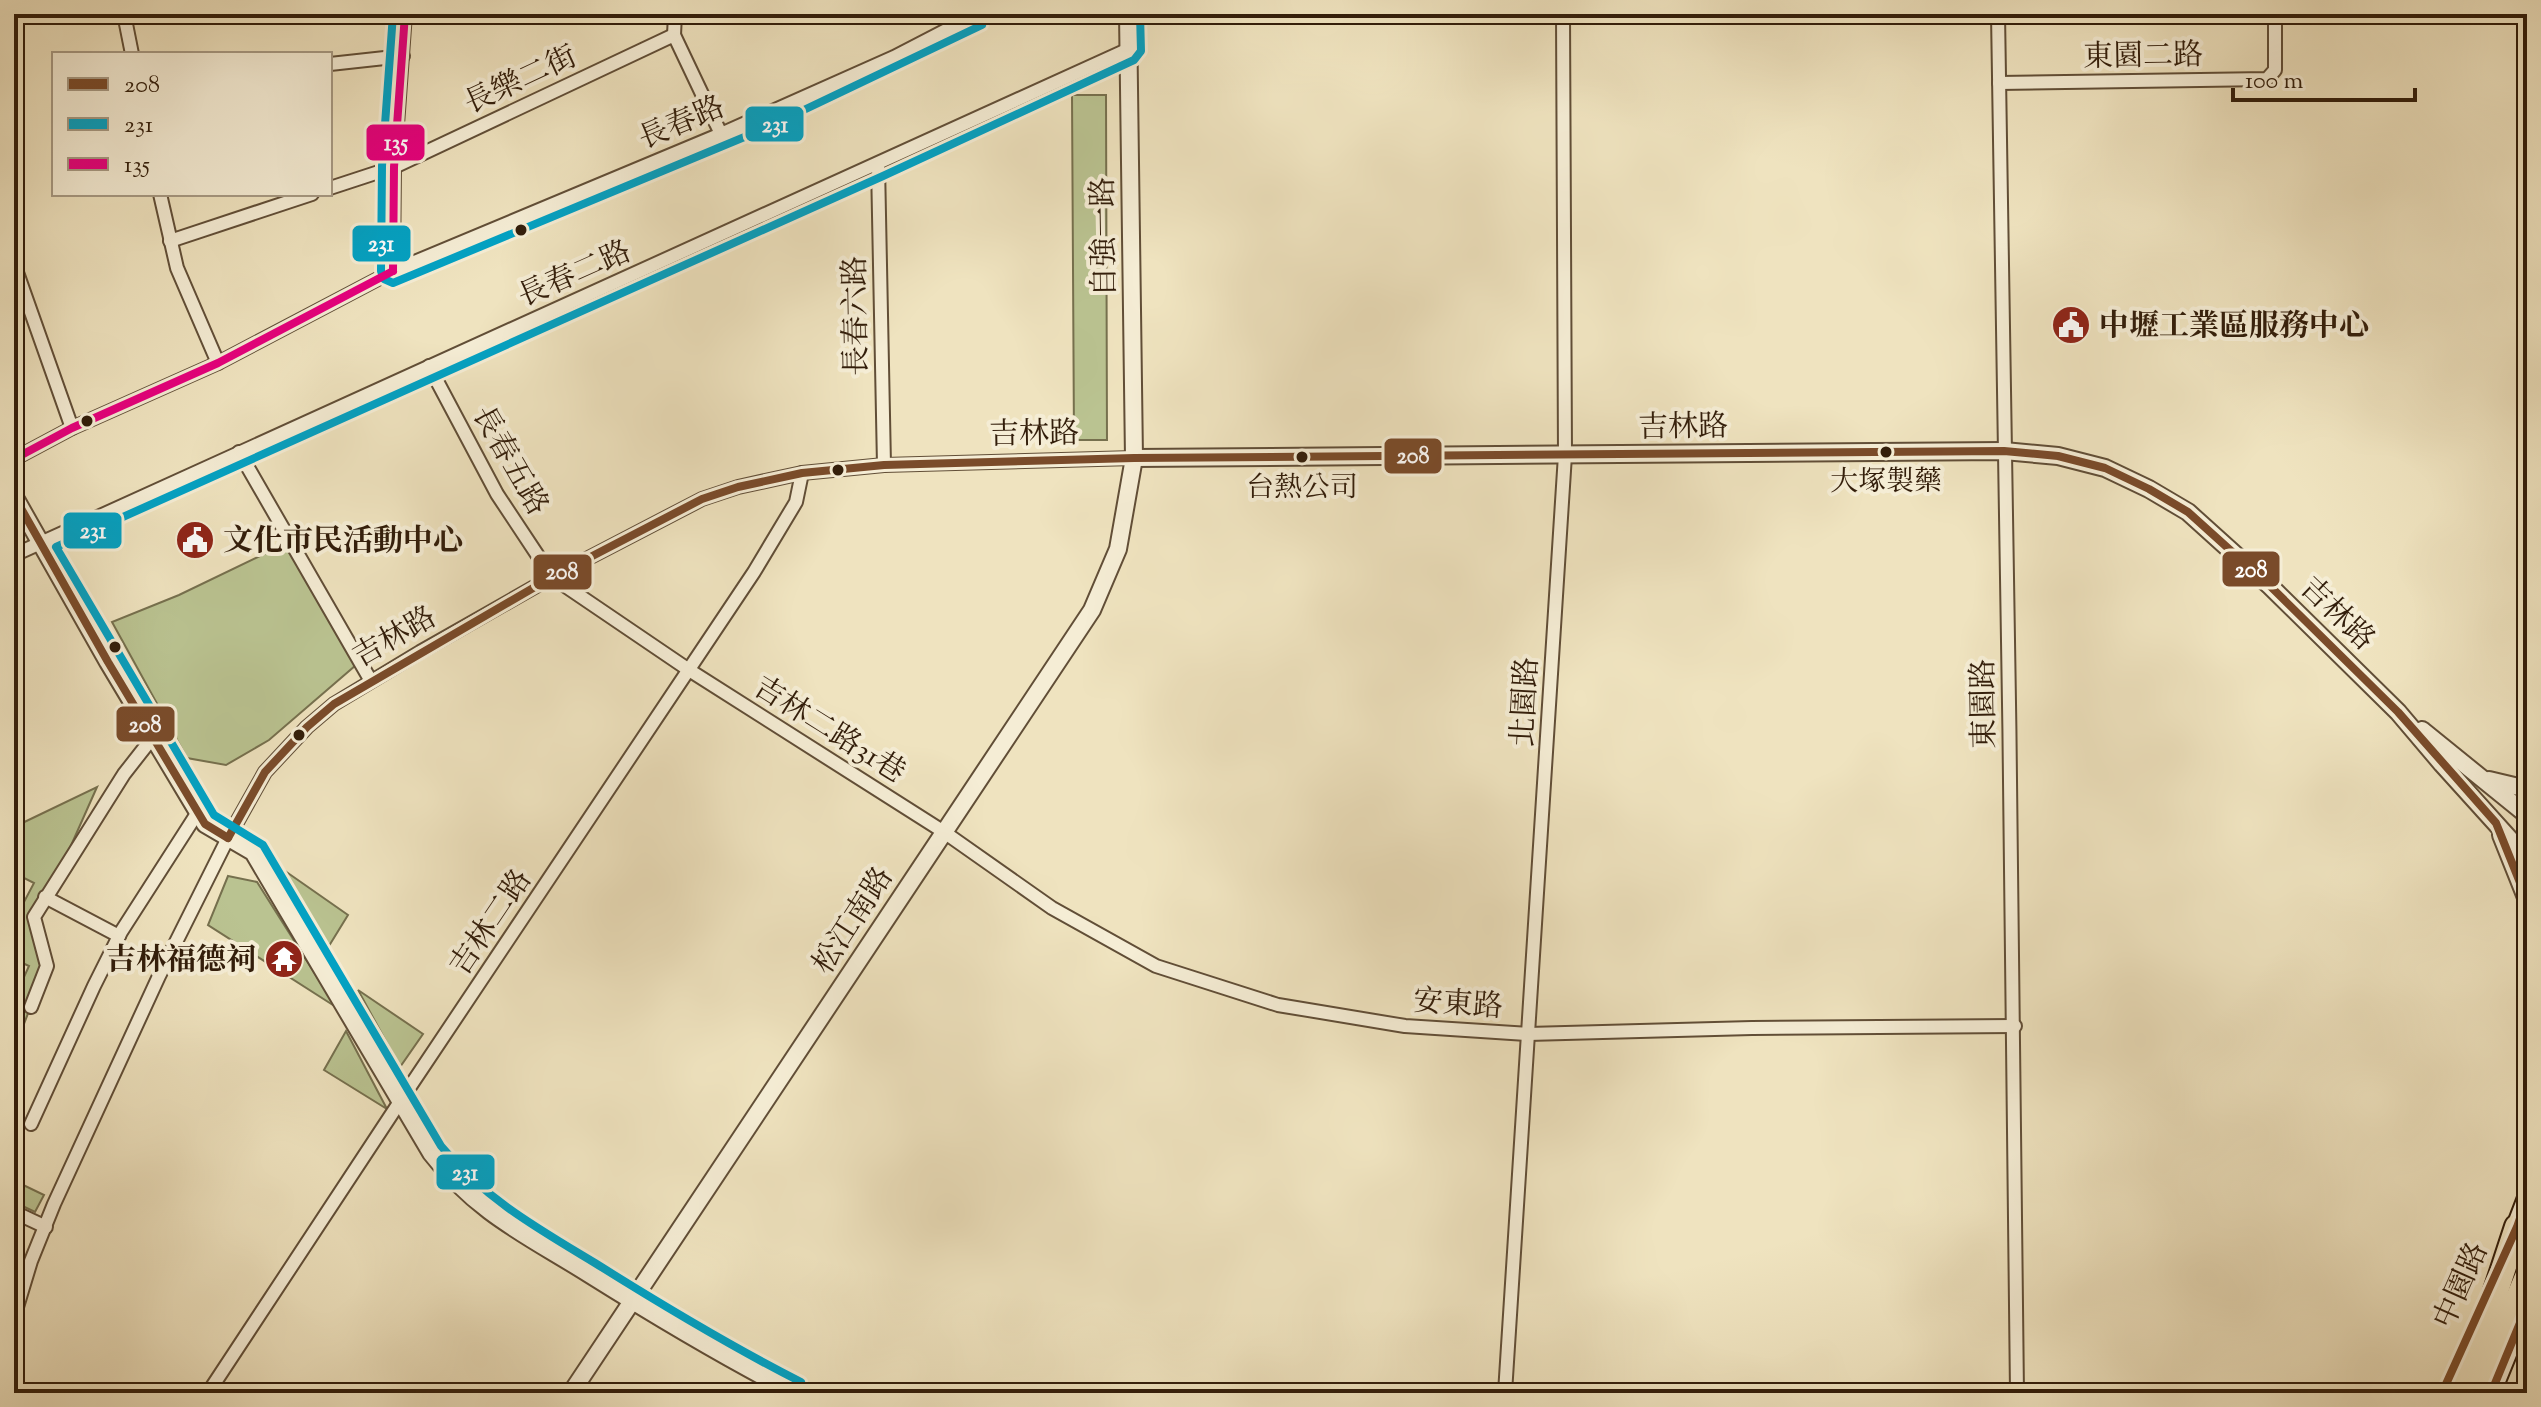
<svg xmlns="http://www.w3.org/2000/svg" width="2541" height="1407" font-family="'Sorts Mill Goudy','Noto Serif TC',serif">
<style>
.green{fill:#bac391;stroke:#76704e;stroke-width:2}
.lines{fill:none;stroke-linecap:round;stroke-linejoin:round}
.minor-casing{stroke:#614e37;stroke-width:16}
.tertiary-casing{stroke:#614e37;stroke-width:20}
.secondary-casing{stroke:#321d0a;stroke-width:22}
.motorway-casing{stroke:#321d0a;stroke-width:28}
.minor{stroke:#f5edd5;stroke-width:12}
.tertiary{stroke:#f5edd5;stroke-width:16}
.secondary{stroke:#f5edd5;stroke-width:18}
.motorway{stroke:#efe3bf;stroke-width:24}
.bus-1-casing{stroke:#f5edd5;stroke-width:14}
.bus-2-casing{stroke:#f5edd5;stroke-width:14}
.bus-3-casing{stroke:#f5edd5;stroke-width:14}
.bus-1{stroke:#7a4b2a;stroke-width:8}
.bus-2{stroke:#02a2c4;stroke-width:8}
.bus-3{stroke:#e5007d;stroke-width:8}
.bus-dot{fill:#321d0a;stroke:#f5edd5;stroke-width:3}
.labels{text-anchor:middle;stroke-width:8;stroke-linejoin:round;paint-order:stroke}
.bus-label{font-size:28px;fill:#321d0a;stroke:#f5edd5}
.street-label{font-size:30px;fill:#321d0a;stroke:#f5edd5}
.poi-label{font-size:30px;font-weight:bold;fill:#321d0a;stroke:#f5edd5;text-anchor:start}
.line-badge{stroke:#f5edd5;stroke-width:3}
.badge-label{font-size:22px;text-anchor:middle;font-weight:bold;fill:#fff}
</style>
<rect width="100%" height="100%" fill="#efe3bf"/>
<filter id="stains"><feTurbulence type="fractalNoise" baseFrequency=".0025" numOctaves="4"/><feColorMatrix values="0 0 0 0 .2 0 0 0 0 .09 0 0 0 0 .02 0 0 0 .5 -.17"/></filter>
<radialGradient id="worn" r=".72"><stop offset=".6" stop-color="#630" stop-opacity="0"/><stop offset="1" stop-color="#630" stop-opacity=".3"/></radialGradient>
<g class="green">
<polygon points="1072,95 1106,95 1107,440 1074,440"/>
<polygon points="285,544 356,665 269,740 226,765 187,758 112,622 179,595"/>
<polygon points="97,787 53,886 30,923 45,969 14,1050 14,999 29,966 14,959 14,921 34,883 14,873 14,827"/>
<polygon points="275,864 348,915 324,954"/>
<polygon points="228,876 257,882 336,1007 208,925"/>
<polygon points="358,990 423,1034 400,1067"/>
<polygon points="346,1031 387,1109 324,1070"/>
<polygon points="14,1165 17,1182 44,1195 35,1212 14,1202"/>
</g>
<g class="lines">
<defs>
<g id="minor">
<polyline points="124,14 132,54"/>
<path d="M 1998,14 C 2004,474 2015,933 2017,1393"/>
<polyline points="674,35 675,14"/>
<polyline points="330,64 403,56"/>
<polyline points="1999,83 2267,79 2275,70 2275,14"/>
<polyline points="878,165 884,465"/>
<polyline points="330,188 394,167 674,35 721,134"/>
<polyline points="160,194 177,268 218,363"/>
<polyline points="170,241 312,194"/>
<polyline points="14,264 72,428"/>
<polyline points="393,271 394,167 405,14"/>
<polyline points="429,366 497,494 552,577 689,670 944,832 1052,908 1156,966 1278,1005 1405,1026 1528,1034 1752,1028 2015,1026"/>
<polyline points="239,452 371,681"/>
<polyline points="14,459 72,428 218,363 393,271 721,134 894,57 977,14"/>
<polyline points="14,555 1129,49"/>
<polyline points="45,897 119,936"/>
<polyline points="31,1007 47,966 34,917 124,774 153,737"/>
<polyline points="31,1124 94,986 121,932 198,812"/>
<polyline points="14,1212 46,1227"/>
<polyline points="14,1317 31,1261 54,1204 159,976 228,838 265,772 307,727 334,704 420,652 552,577 702,499 738,487 802,473 884,465 1134,458"/>
<polyline points="208,1393 401,1100 754,572 796,502 802,473"/>
<polyline points="1505,1393 1565,455 1563,14"/>
</g>
<g id="tertiary">
<polyline points="1134,458 2004,451 2058,456 2105,468 2149,489 2188,512 2270,586 2398,712 2442,764 2527,858"/>
<path d="M 14,496 L 108,662 L 205,824 L 253,852 L 431,1153 C 478,1214 527,1235 589,1274 C 656,1316 724,1357 795,1393"/>
<polyline points="2422,730 2527,815"/>
<polyline points="2489,780 2527,789"/>
<polyline points="2501,835 2527,900"/>
<polyline points="571,1393 1092,610 1118,549 1134,458 1128,14"/>
</g>
<g id="secondary">
<polyline points="2512,1237 2527,1198"/>
<polyline points="2491,1393 2511,1344"/>
</g>
<g id="motorway">
<polyline points="2451,1393 2489,1312 2517,1227"/>
<polyline points="2475,1393 2490,1364 2527,1277"/>
</g>
</defs>
<use href="#minor" class="minor-casing"/>
<use href="#tertiary" class="tertiary-casing"/>
<use href="#secondary" class="secondary-casing"/>
<use href="#motorway" class="motorway-casing"/>
<use href="#minor" class="minor"/>
<use href="#tertiary" class="tertiary"/>
<use href="#secondary" class="secondary"/>
<use href="#motorway" class="motorway"/>
<defs>
<g id="bus-1">
<polyline points="14,496 108,662 205,824 228,838"/>
<polyline points="228,838 265,772 307,727 334,704 552,577 702,499 738,487 802,473 884,465 1134,458 2004,451 2058,456 2105,468 2149,489 2188,512 2270,586 2398,712 2496,823 2527,900"/>
<polyline points="2442,1393 2517,1227 2527,1198"/>
<polyline points="2491,1393 2527,1306"/>
</g>
<g id="bus-2">
<polyline points="393,14 382,166 381,271 384,279 393,283 766,128 982,25"/>
<path d="M 801,1382 C 730,1346 662,1305 595,1263 C 537,1228 485,1199 441,1146 L 263,845 L 214,815 L 56,547 L 883,176 L 1134,60 L 1141,51 L 1140,14"/>
</g>
<g id="bus-3">
<polyline points="393,271 394,167 405,14"/>
<polyline points="14,459 72,428 218,363 393,271"/>
</g>
</defs>
<use href="#bus-1" class="bus-1-casing"/>
<use href="#bus-2" class="bus-2-casing"/>
<use href="#bus-3" class="bus-3-casing"/>
<use href="#bus-1" class="bus-1"/>
<use href="#bus-2" class="bus-2"/>
<use href="#bus-3" class="bus-3"/>
</g>
<defs>
<symbol id="civic-disc" viewBox="-11 -11 22 22"><circle r="9.5" fill="#8f2418" stroke="#f5edd5"/><path d="M-.6-6.5H3V-4.5H.6V-3L4-1V1h2V6H-6V1h2V-1L-.6-3ZM-1.2 2.5V6h2.4V2.5Z" fill="#fff"/></symbol>
<symbol id="temple-disc" viewBox="-11 -11 22 22"><circle r="9.5" fill="#8f2418" stroke="#f5edd5"/><path d="M0-6L5-2H3V0L6.5 2.5H4V6H1.5V3h-3V6H-4V2.5H-6.5L-3 0V-2H-5Z" fill="#fff"/></symbol>
</defs>
<g fill-rule="evenodd">
<use href="#civic-disc" x="2049" y="303" width="44" height="44"/>
<use href="#civic-disc" x="173" y="518" width="44" height="44"/>
<use href="#temple-disc" x="262" y="937" width="44" height="44"/>
</g>
<g class="bus-dot">
<circle cx="521" cy="230" r="7"/>
<circle cx="87" cy="421" r="7"/>
<circle cx="1886" cy="452" r="7"/>
<circle cx="1302" cy="457" r="7"/>
<circle cx="838" cy="470" r="7"/>
<circle cx="115" cy="647" r="7"/>
<circle cx="299" cy="735" r="7"/>
</g>
<g class="labels">
<g class="bus-label">
<text x="1886" y="490">大塚製藥</text>
<text x="1302" y="496">台熱公司</text>
</g>
<g class="street-label">
<text transform="translate(2143 55) rotate(-1)" y="10">東園二路</text>
<text transform="translate(520 79) rotate(-25)" y="10">長樂二街</text>
<text transform="translate(681 122) rotate(-23)" y="10">長春路</text>
<text transform="translate(1103 237) rotate(-91)" y="10">自強一路</text>
<text transform="translate(574 273) rotate(-24)" y="10">長春二路</text>
<text transform="translate(855 316) rotate(-91)" y="10">長春六路</text>
<text transform="translate(1683 426) rotate(-1)" y="10">吉林路</text>
<text transform="translate(1034 433) rotate(-1)" y="10">吉林路</text>
<text transform="translate(511 460) rotate(60)" y="10">長春五路</text>
<text transform="translate(2338 613) rotate(44)" y="10">吉林路</text>
<text transform="translate(394 636) rotate(-30)" y="10">吉林路</text>
<text transform="translate(1524 702) rotate(-87)" y="10">北園路</text>
<text transform="translate(1983 704) rotate(-91)" y="10">東園路</text>
<text transform="translate(830 729) rotate(32)" y="10">吉林二路31巷</text>
<text transform="translate(852 920) rotate(-57)" y="10">松江南路</text>
<text transform="translate(490 922) rotate(-56)" y="10">吉林二路</text>
<text transform="translate(1458 1003) rotate(4)" y="10">安東路</text>
<text transform="translate(2460 1285) rotate(-66)" y="10">中園路</text>
</g>
<g class="poi-label">
<text x="2099" y="335">中壢工業區服務中心</text>
<text x="223" y="550">文化市民活動中心</text>
<text x="256" y="969" text-anchor="end">吉林福德祠</text>
</g>
</g>
<g class="line-badge">
<rect x="744" y="105" width="61" height="38" rx="8" fill="#02a2c4"/>
<rect x="365" y="123" width="61" height="39" rx="8" fill="#e5007d"/>
<rect x="351" y="224" width="61" height="39" rx="8" fill="#02a2c4"/>
<rect x="1383" y="437" width="60" height="38" rx="8" fill="#7a4b2a"/>
<rect x="62" y="511" width="61" height="39" rx="8" fill="#02a2c4"/>
<rect x="2221" y="550" width="60" height="38" rx="8" fill="#7a4b2a"/>
<rect x="532" y="553" width="61" height="38" rx="8" fill="#7a4b2a"/>
<rect x="115" y="705" width="61" height="38" rx="8" fill="#7a4b2a"/>
<rect x="435" y="1153" width="61" height="38" rx="8" fill="#02a2c4"/>
</g>
<g class="badge-label">
<text x="775" y="132">231</text>
<text x="396" y="150">135</text>
<text x="381" y="251">231</text>
<text x="1413" y="463">208</text>
<text x="93" y="538">231</text>
<text x="2251" y="577">208</text>
<text x="562" y="579">208</text>
<text x="145" y="732">208</text>
<text x="465" y="1180">231</text>
</g>
<rect width="2541" height="1407" fill="none" stroke="#efe3bf" stroke-width="48"/>
<rect x="16" y="16" width="2509" height="1375" fill="none" stroke="#321d0a" stroke-width="4"/>
<rect x="24" y="24" width="2493" height="1359" fill="none" stroke="#321d0a" stroke-width="2"/>
<rect x="52" y="52" width="280" height="144" fill="#f5edd5" stroke="#a79a84" stroke-width="2"/>
<rect x="68" y="78" width="40" height="12" fill="#7a4b2a" stroke="#a79a84" stroke-width="2"/>
<text x="124" y="92" font-size="24" fill="#321d0a">208</text>
<rect x="68" y="118" width="40" height="12" fill="#02a2c4" stroke="#a79a84" stroke-width="2"/>
<text x="124" y="132" font-size="24" fill="#321d0a">231</text>
<rect x="68" y="158" width="40" height="12" fill="#e5007d" stroke="#a79a84" stroke-width="2"/>
<text x="124" y="172" font-size="24" fill="#321d0a">135</text>
<path d="M2233 88v12h182v-12" fill="none" stroke="#321d0a" stroke-width="4"/>
<text x="2245" y="88" font-size="24" fill="#321d0a" stroke="#f5edd5" stroke-width="6" paint-order="stroke">100 m</text>
<rect width="100%" height="100%" filter="url(#stains)"/>
<rect width="100%" height="100%" fill="url(#worn)"/>
</svg>
